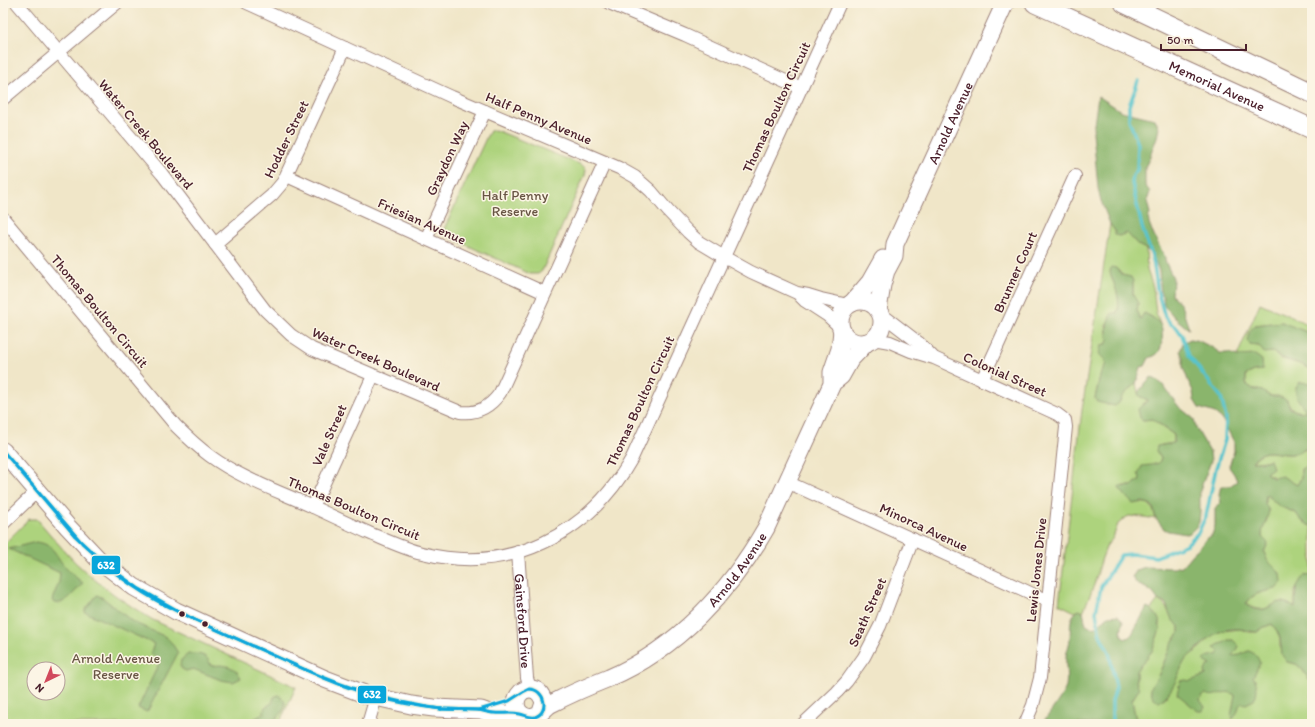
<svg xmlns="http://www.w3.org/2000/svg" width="1315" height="727" font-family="Itim,sans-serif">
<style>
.green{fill:#add37d;stroke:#7c7954;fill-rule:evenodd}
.forest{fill:#8ab56c;stroke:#6a6a4c}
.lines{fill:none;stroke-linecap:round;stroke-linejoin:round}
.stream{stroke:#56c4cd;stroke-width:3.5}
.street-casing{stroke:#9d827a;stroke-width:14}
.secondary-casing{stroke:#9d827a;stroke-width:19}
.primary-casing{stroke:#9d827a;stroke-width:21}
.street{stroke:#fff;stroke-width:12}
.secondary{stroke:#fff;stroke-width:17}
.primary{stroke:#fff;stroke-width:19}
.bus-1-casing{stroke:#fcf5e5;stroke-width:6}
.bus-1{stroke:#07a6db;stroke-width:3}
.bus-dot{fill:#4a1f2b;stroke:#fcf5e5;stroke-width:1.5}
.labels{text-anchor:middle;stroke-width:3;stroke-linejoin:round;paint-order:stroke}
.street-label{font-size:14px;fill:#4a1f2b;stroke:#fcf5e5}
.park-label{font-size:14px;fill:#685544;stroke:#fcf5e5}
.line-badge{stroke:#fcf5e5;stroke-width:1.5}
.badge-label{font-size:11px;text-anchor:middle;font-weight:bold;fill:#fff}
</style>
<rect width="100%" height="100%" fill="#fcf5e5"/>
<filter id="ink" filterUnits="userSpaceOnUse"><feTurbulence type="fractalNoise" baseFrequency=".025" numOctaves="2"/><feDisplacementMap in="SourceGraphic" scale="8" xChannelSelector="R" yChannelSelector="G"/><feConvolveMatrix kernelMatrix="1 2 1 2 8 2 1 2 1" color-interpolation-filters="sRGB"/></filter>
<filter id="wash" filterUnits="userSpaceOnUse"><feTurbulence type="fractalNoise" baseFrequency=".012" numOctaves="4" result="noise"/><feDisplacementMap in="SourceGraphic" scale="16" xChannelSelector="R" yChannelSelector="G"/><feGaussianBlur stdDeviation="0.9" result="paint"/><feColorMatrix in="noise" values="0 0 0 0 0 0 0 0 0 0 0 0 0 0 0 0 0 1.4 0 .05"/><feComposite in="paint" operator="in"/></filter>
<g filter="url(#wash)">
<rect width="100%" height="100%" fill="#f0e6c8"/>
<g class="green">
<polygon points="494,130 498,131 582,165 586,169 585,175 542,271 538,274 530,274 449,237 444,229 487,136 490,131"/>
<path d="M 1110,224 L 1119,236 L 1127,232 L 1138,245 L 1146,249 L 1147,270 L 1153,287 L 1156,313 L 1160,324 L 1152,317 L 1144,313 L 1140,320 L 1137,312 L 1138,303 L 1133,296 L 1133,281 L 1122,275 L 1116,268 L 1110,272 C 1113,282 1123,302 1117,312 C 1115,317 1110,321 1106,324 L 1108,341 L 1099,354 L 1105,360 L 1106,364 L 1101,372 L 1095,398 L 1119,403 L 1123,395 L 1136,384 L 1139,396 L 1148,400 L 1144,403 L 1143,420 L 1152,419 L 1174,435 L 1174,443 L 1161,445 L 1157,451 L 1161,458 L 1159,463 C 1151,464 1141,473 1139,481 L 1135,483 L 1132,486 L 1123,486 L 1121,491 L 1127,497 L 1130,501 C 1148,506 1150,497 1156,519 L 1144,517 L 1129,516 L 1125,518 L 1118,524 L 1113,538 L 1107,545 L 1102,558 L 1094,585 L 1083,612 L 1079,610 L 1075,612 L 1059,604 L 1082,410 Z"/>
<path d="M 1260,303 L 1312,326 L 1312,336 L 1307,332 L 1290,326 L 1282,322 L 1255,325 L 1250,345 L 1259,346 L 1273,352 L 1279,358 L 1304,365 L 1311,370 L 1312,381 L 1297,398 L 1307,411 C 1296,413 1291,410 1287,400 L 1270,396 L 1262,391 L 1253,389 L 1246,384 L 1246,375 L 1254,371 L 1263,370 L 1237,356 Z"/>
<path d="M 1312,446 L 1312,464 L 1301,469 L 1301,478 L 1297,485 C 1287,478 1276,480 1266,473 L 1270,460 L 1252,463 C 1264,445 1275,455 1292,454 C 1300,454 1305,449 1312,446 Z"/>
<path d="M 1266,494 L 1279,506 L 1296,513 L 1301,520 L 1312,527 L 1312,575 L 1304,576 L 1295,591 L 1295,608 L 1280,602 C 1265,609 1262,613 1246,604 C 1254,592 1263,592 1276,589 L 1281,574 L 1267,560 L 1264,552 L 1268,543 L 1262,537 L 1262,528 L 1267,520 L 1265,503 Z"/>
<path d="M 29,519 L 37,519 C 50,534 62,549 76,563 C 99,585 125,603 153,620 L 296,687 L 279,724 L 3,724 L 3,545 ZM 34,669 L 58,669 L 58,693 L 34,693 Z"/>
<path d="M 1158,600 C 1171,608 1167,616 1179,626 L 1179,634 L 1173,641 L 1159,674 L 1150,689 L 1159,702 L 1166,697 L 1187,656 L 1195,652 L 1214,634 L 1223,631 L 1240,629 L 1249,632 L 1257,632 L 1264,627 L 1272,624 L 1277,631 L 1280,638 L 1280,646 L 1287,662 L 1296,664 L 1302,669 L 1312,684 L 1312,724 L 1137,724 L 1137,720 L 1135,716 L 1132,700 L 1139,689 L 1136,681 L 1136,671 L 1152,651 L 1160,629 L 1157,616 L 1151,609 Z"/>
</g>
<g class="forest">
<polygon points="1098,96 1121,111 1155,119 1159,128 1157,137 1149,159 1145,167 1145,185 1150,192 1147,201 1150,214 1148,218 1149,223 1154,236 1165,257 1165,261 1173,278 1172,295 1181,305 1189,329 1186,327 1175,318 1164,305 1163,297 1161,294 1159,271 1156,263 1152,258 1149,252 1146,249 1138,245 1127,233 1119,236 1115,235 1115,231 1110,224 1100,198 1098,188 1093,132"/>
<path d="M 1111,267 L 1116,268 L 1122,275 L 1131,277 L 1133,281 L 1133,295 L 1138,303 L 1137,312 L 1140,320 L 1144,313 C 1150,316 1156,319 1160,324 C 1164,330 1163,349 1157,354 C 1155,356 1151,357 1149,358 L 1145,366 L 1141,367 L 1136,384 L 1123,395 L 1119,403 L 1115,406 L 1097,402 L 1095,398 L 1101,372 L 1106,364 L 1105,360 L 1099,354 L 1101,346 L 1105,345 L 1108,341 C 1107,328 1105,325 1112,313 L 1117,313 C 1122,300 1114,285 1110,272 Z"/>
<path d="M 1282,322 C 1292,327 1303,329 1312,336 L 1312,371 C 1301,360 1284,363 1273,352 L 1264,353 L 1259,346 L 1250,345 L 1247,340 L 1250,331 L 1255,325 Z"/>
<path d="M 1190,339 L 1199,341 L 1213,348 L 1220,353 L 1229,353 L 1237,356 L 1255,355 L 1262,360 L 1263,370 L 1254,371 L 1246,375 L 1246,384 L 1253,389 L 1262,391 L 1270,396 L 1278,396 L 1287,400 L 1290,408 L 1298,412 L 1306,411 L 1297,398 L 1295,389 L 1300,382 L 1310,383 L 1312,381 L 1312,446 C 1305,448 1300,453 1292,454 C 1276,455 1264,445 1252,462 L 1261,462 L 1270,460 L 1273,468 L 1266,473 L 1273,478 L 1282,476 L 1297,485 L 1301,478 L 1301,469 L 1312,464 L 1312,527 L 1301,520 L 1296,513 L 1279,506 L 1266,494 L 1265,503 L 1269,511 C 1267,521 1262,526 1262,537 L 1268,543 L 1264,552 L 1267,560 L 1281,574 L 1282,582 L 1276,589 C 1264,592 1253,592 1246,604 C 1249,606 1252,609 1255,609 C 1272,614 1275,592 1295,608 C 1296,594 1294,587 1304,576 L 1312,575 L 1312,684 L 1302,669 L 1296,664 L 1287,662 L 1282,655 L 1280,638 L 1277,631 L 1272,624 L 1264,627 L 1257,632 C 1250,632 1245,629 1239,629 C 1217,628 1211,637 1196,650 C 1189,657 1187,656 1182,666 C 1176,681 1172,693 1159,702 L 1153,697 L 1150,689 L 1159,674 L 1173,641 L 1179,634 L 1179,626 L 1172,620 L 1166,604 L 1158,600 L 1153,593 L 1146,588 L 1137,584 L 1132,577 L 1137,570 L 1145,567 L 1173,568 L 1182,566 L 1193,553 L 1200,547 L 1205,540 L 1212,535 L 1215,526 L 1215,509 L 1221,502 L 1219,494 L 1221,486 L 1230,486 L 1237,481 L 1234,474 L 1229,467 L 1234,451 L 1234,442 L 1222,419 L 1215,413 L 1199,408 L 1194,400 L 1193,391 L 1189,383 L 1183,367 L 1183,358 L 1180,351 L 1183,343 Z"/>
<path d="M 1152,377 L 1162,384 L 1179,407 L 1194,419 L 1196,428 L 1210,452 L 1211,461 L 1200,490 L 1200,513 L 1199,522 L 1197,526 L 1190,533 L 1186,534 L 1168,531 L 1164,529 L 1156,519 L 1153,507 L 1150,504 L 1142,502 L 1133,504 L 1130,501 L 1118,487 L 1132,486 L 1135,483 L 1139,481 L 1140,477 L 1138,474 L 1142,466 L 1151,465 L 1159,463 L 1161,458 L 1156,451 L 1157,446 L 1174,443 L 1174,435 L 1153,419 L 1143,420 L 1140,418 L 1138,409 L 1148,400 L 1139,396 L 1138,392 C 1143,387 1147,380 1152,377 Z"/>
<path d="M 36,542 C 55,544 55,556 66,568 C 71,574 77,578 83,583 C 75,591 66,605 54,603 L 52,600 L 59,582 L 60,573 L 9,549 Z"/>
<polygon points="97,595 103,598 133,622 166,637 171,642 178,653 147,712 138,708 161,659 150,654 154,644 85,612 85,610"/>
<path d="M 1147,607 L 1151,609 L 1157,616 L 1159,620 L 1160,629 L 1152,651 L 1136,671 L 1136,681 L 1139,689 L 1132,700 L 1135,716 L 1137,720 L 1137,724 L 1042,724 C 1047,717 1064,694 1066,687 C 1068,677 1065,666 1066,656 C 1067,650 1070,644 1070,638 C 1071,626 1068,617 1079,610 L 1083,612 L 1086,625 C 1097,632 1101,622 1108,616 L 1118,615 L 1123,622 L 1121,631 L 1122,636 L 1125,639 L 1129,637 L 1132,634 Z"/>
<path d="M 1228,640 L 1233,640 L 1239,646 L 1237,650 L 1231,656 L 1240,655 L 1248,651 C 1254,652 1258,657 1260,663 L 1253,677 C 1258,684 1258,692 1254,700 L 1246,704 L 1242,703 L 1239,706 L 1238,711 L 1233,719 L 1231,716 L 1235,695 C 1223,687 1216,700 1206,694 L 1202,696 L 1200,700 L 1205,707 L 1203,711 L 1198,711 L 1177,694 L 1180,681 L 1185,680 L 1190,681 L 1206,675 L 1205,671 L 1207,667 L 1211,665 L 1204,661 L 1207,657 L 1219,654 L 1218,650 L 1214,648 C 1218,643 1224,644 1228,640 Z"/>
<path d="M 188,654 C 199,654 207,653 211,666 C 223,664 235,665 241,678 L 233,682 L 221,680 L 193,669 L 186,671 L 182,669 L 180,665 L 181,660 Z"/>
<path d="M 278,695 C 280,696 284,699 285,702 C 286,708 281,716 276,718 L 274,724 L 250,724 L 249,723 L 250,721 L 263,714 L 265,707 L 272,703 L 274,697 Z"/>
</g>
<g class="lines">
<polyline class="stream" points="1110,724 1112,722 1112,701 1116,687 1109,652 1100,635 1096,612 1101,587 1121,555 1133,554 1156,557 1187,544 1198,533 1206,516 1216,468 1225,440 1226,418 1221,397 1189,356 1182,335 1177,328 1171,324 1165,317 1158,293 1153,259 1142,227 1132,183 1133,175 1137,170 1138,144 1129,120 1129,106 1138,81"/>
</g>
</g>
<g filter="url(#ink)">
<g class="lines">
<defs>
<g id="street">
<path d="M 17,3 L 162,174 L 265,310 L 291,335 L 312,349 L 460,412 C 478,414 490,407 500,393 L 605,162"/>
<polyline points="247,3 452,97 619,168 635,177 642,183 651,191 668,211 688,232 699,242 724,257 751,272 797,293 808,295 821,299 848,305"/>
<polyline points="609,3 685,35 801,88"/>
<polyline points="3,99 117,3"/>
<polyline points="287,176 545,293"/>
<path d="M 3,218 L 176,426 C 187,437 198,447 210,456 C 240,478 278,491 311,506 C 330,515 349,524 369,533 C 386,540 404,549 422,553 C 509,575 589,535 632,458 L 840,3"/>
<polyline points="426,239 485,111"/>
<polyline points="215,244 272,195 283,182 345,48"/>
<polyline points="800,296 805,301 828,316 841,328"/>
<polyline points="880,313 919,343 932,356"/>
<polyline points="873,339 890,342 911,351 934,358 1057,414 1065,420 1066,427 1040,678 1033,705 1025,724"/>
<polyline points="982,380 1075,176"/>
<polyline points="787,482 1048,601"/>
<polyline points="313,507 373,376"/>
<polyline points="3,524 37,491"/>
<path id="s1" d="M 518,552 L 527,678 L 530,689"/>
<polyline points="368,724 376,697"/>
<polyline points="803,724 837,692 847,681 864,657 880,626 913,539"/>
</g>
<g id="secondary">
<circle cx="861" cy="322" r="21"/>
<polyline points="852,303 870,282 883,259"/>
<path id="s2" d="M 878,310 L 882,285 L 886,271 L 894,256 L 895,244 L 1005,3"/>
<polyline points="836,380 841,376 850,360 867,342"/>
<polyline points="3,451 68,527 99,560 134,587 176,611 325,679 367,695 411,705 434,708 481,710 492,714 521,714"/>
<path id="s3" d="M 541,712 L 544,703 C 542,695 538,689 530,689 C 520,689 514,699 517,708 C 519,715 528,719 534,717 C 541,715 545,707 551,704 C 570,694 589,686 609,678 C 677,649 730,591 766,528 L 832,384 L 832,372 L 840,349 L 842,331"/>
</g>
<g id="primary">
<path id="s4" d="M 1035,3 L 1312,129"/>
<polyline points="1124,3 1312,93"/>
</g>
</defs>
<use href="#street" class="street-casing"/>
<use href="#secondary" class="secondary-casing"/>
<use href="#primary" class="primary-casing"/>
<use href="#street" class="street"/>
<use href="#secondary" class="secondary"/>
<use href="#primary" class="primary"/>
<defs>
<g id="bus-1">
<polygon points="3,451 83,544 106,565 75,536"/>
<polyline points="106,565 138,588 193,619"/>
<path d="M 106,565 C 131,588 162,605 193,619"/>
<polyline points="193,619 306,670"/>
<polyline points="193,619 306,670"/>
<path d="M 306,670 C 352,690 391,702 441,709"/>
<path d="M 306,670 C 350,691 392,704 441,709"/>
<path d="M 529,689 C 545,689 550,712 535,717 C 529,718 525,715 520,714 C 511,712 503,714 494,713 C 489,713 484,711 479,710 L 509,701 L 523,692 Z"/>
<polyline points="441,709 479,710"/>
<polyline points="441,709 479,710"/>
</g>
</defs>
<use href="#bus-1" class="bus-1-casing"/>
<use href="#bus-1" class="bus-1"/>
</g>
</g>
<g class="bus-dot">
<circle cx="182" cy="614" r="3.5"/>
<circle cx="205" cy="624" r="3.5"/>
</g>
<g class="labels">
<g class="street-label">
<text dy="5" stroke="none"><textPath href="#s4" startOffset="200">Memorial Avenue</textPath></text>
<text transform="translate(776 107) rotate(-65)" y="5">Thomas Boulton Circuit</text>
<text transform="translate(539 118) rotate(23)" y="5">Half Penny Avenue</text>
<text dy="5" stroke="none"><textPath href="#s2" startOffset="202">Arnold Avenue</textPath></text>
<text transform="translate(146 134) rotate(50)" y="5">Water Creek Boulevard</text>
<text transform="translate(286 139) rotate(-64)" y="5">Hodder Street</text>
<text transform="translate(447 158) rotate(-65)" y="5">Graydon Way</text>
<text transform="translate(422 221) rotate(24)" y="5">Friesian Avenue</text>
<text transform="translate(1015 272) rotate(-66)" y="5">Brunner Court</text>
<text transform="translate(100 311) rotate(50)" y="5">Thomas Boulton Circuit</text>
<text transform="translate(376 359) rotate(24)" y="5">Water Creek Boulevard</text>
<text transform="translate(1005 374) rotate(24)" y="5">Colonial Street</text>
<text transform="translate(640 401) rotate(-65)" y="5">Thomas Boulton Circuit</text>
<text transform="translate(329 435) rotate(-66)" y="5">Vale Street</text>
<text transform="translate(354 508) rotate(23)" y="5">Thomas Boulton Circuit</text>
<text transform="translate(924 527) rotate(25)" y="5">Minorca Avenue</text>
<text dy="5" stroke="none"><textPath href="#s3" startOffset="334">Arnold Avenue</textPath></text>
<text transform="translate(1036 570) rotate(-84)" y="5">Lewis Jones Drive</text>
<text transform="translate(867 612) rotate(-66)" y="5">Seath Street</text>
<text dy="5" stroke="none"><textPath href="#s1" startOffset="69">Gainsford Drive</textPath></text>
</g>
<g class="park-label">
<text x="515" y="200">Half Penny<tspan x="515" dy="16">Reserve</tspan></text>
<text x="116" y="663">Arnold Avenue<tspan x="116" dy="16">Reserve</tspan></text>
</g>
</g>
<g class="line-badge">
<rect x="91" y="555" width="30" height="20" rx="4" fill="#07a6db"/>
<rect x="357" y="685" width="30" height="19" rx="4" fill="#07a6db"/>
</g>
<g class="badge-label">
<text x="106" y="569">632</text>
<text x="372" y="698">632</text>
</g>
<rect width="1315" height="727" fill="none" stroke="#fcf5e5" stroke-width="16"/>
<g transform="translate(46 681) rotate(223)"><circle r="19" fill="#fcf5e5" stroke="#b59f9b"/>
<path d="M0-3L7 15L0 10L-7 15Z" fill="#d1495b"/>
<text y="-6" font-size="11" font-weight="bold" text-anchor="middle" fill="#4a1f2b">N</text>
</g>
<path d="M1161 44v6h85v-6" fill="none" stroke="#4a1f2b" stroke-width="2"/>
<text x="1167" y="44" font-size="12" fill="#4a1f2b" stroke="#fcf5e5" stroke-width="3" paint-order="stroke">50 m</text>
</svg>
